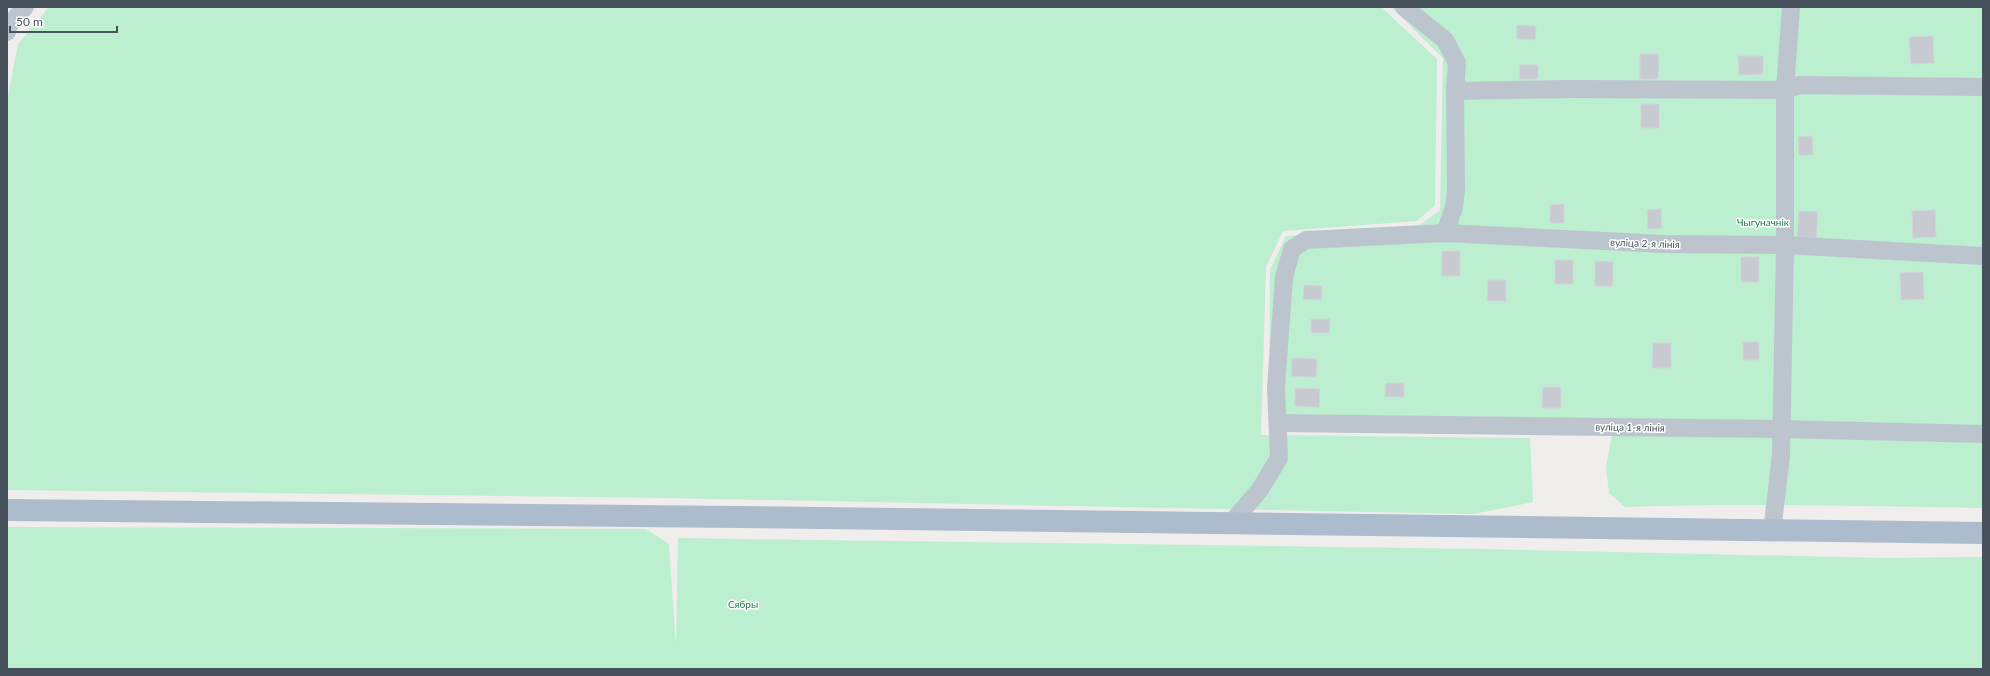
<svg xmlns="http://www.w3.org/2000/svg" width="1990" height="676" font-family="Lato,sans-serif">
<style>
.green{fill:#bceed0}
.building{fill:#c7cad0;stroke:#d1d4d9}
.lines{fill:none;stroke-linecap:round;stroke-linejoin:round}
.minor{stroke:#bcc5cd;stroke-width:18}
.major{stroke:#adbccc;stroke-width:22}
.labels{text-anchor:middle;stroke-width:3;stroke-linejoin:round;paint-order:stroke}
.park-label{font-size:10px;fill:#187b4b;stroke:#fff}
.street-label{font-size:10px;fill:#46515b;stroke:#fff}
</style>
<rect width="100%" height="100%" fill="#f0eded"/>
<g class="green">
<polygon points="49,7 1381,7 1437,59 1435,205 1417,221 1283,231 1266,267 1261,435 1530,438 1533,502 1474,514 669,498 7,490 7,102 18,44"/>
<path d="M 1391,7 L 1983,7 L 1983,508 C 1864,506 1744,503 1625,507 L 1609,493 L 1606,467 L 1612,434 L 1524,432 L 1269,431 L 1270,270 L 1286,236 L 1417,227 L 1440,210 L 1443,58 Z"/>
<polygon points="7,527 646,529 669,544 676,647 678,538 1483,549 1884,558 1983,557 1983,669 7,669"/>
</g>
<g class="building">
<polygon points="1517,25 1536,26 1535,40 1517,39"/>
<polygon points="1933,36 1934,63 1911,64 1909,37"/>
<polygon points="1640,54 1659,54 1658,79 1640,79"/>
<polygon points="1738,56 1763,56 1763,74 1739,75"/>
<polygon points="1520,65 1538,65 1538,79 1519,79"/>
<rect x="1641" y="104" width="18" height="24"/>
<polygon points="1812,136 1813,155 1799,155 1798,137"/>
<polygon points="1564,204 1564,223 1550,223 1550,205"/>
<polygon points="1661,209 1662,228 1648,229 1647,210"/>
<polygon points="1935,210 1936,237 1913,238 1912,211"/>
<polygon points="1799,211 1818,212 1816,238 1797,237"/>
<rect x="1442" y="251" width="18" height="25"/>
<rect x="1741" y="257" width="18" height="25"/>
<rect x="1555" y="260" width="18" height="24"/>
<polygon points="1595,261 1613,262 1613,286 1595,286"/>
<polygon points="1923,272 1924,299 1901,300 1900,273"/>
<polygon points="1488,280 1506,280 1506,301 1487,301"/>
<polygon points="1304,285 1322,286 1322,300 1303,299"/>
<polygon points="1311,319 1330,319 1329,333 1311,333"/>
<rect x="1743" y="342" width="16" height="18"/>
<polygon points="1653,343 1671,343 1671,368 1652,368"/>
<polygon points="1292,358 1317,359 1316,377 1291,376"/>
<polygon points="1386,383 1404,383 1404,397 1385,397"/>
<polygon points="1543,387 1561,387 1561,408 1542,408"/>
<polygon points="1295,388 1320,389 1319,407 1295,406"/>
</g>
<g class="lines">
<g class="minor">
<polyline points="1404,7 1445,40 1457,63 1455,91 1456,189 1454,207 1445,233"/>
<polyline points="7,32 9,25 25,7"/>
<polyline points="1455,91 1570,89 1785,90 1799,85 1983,87"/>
<polyline points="1278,423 1781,429 1983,434"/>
<polyline points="1230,524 1259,491 1279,458 1276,388 1284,277 1292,249 1306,240 1445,233 1664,244 1785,245 1983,256"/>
<polyline points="1772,532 1781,455 1785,245 1785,90 1791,7"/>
</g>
<polyline class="major" points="7,510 739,517 1983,533"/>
</g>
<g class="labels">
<g class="park-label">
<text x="1763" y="226">Чыгуначнік</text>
<text x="743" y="608">Сябры</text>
</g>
<g class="street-label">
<text transform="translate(1645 243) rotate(2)" y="4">вуліца 2-я лінія</text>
<text transform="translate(1630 427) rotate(1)" y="4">вуліца 1-я лінія</text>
</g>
</g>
<rect width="1990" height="676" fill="none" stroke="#46515b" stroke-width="16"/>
<path d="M10 26v6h107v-6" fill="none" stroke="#46515b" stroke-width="2"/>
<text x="16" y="26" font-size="12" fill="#46515b" stroke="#ffffff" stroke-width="3" paint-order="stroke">50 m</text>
</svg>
